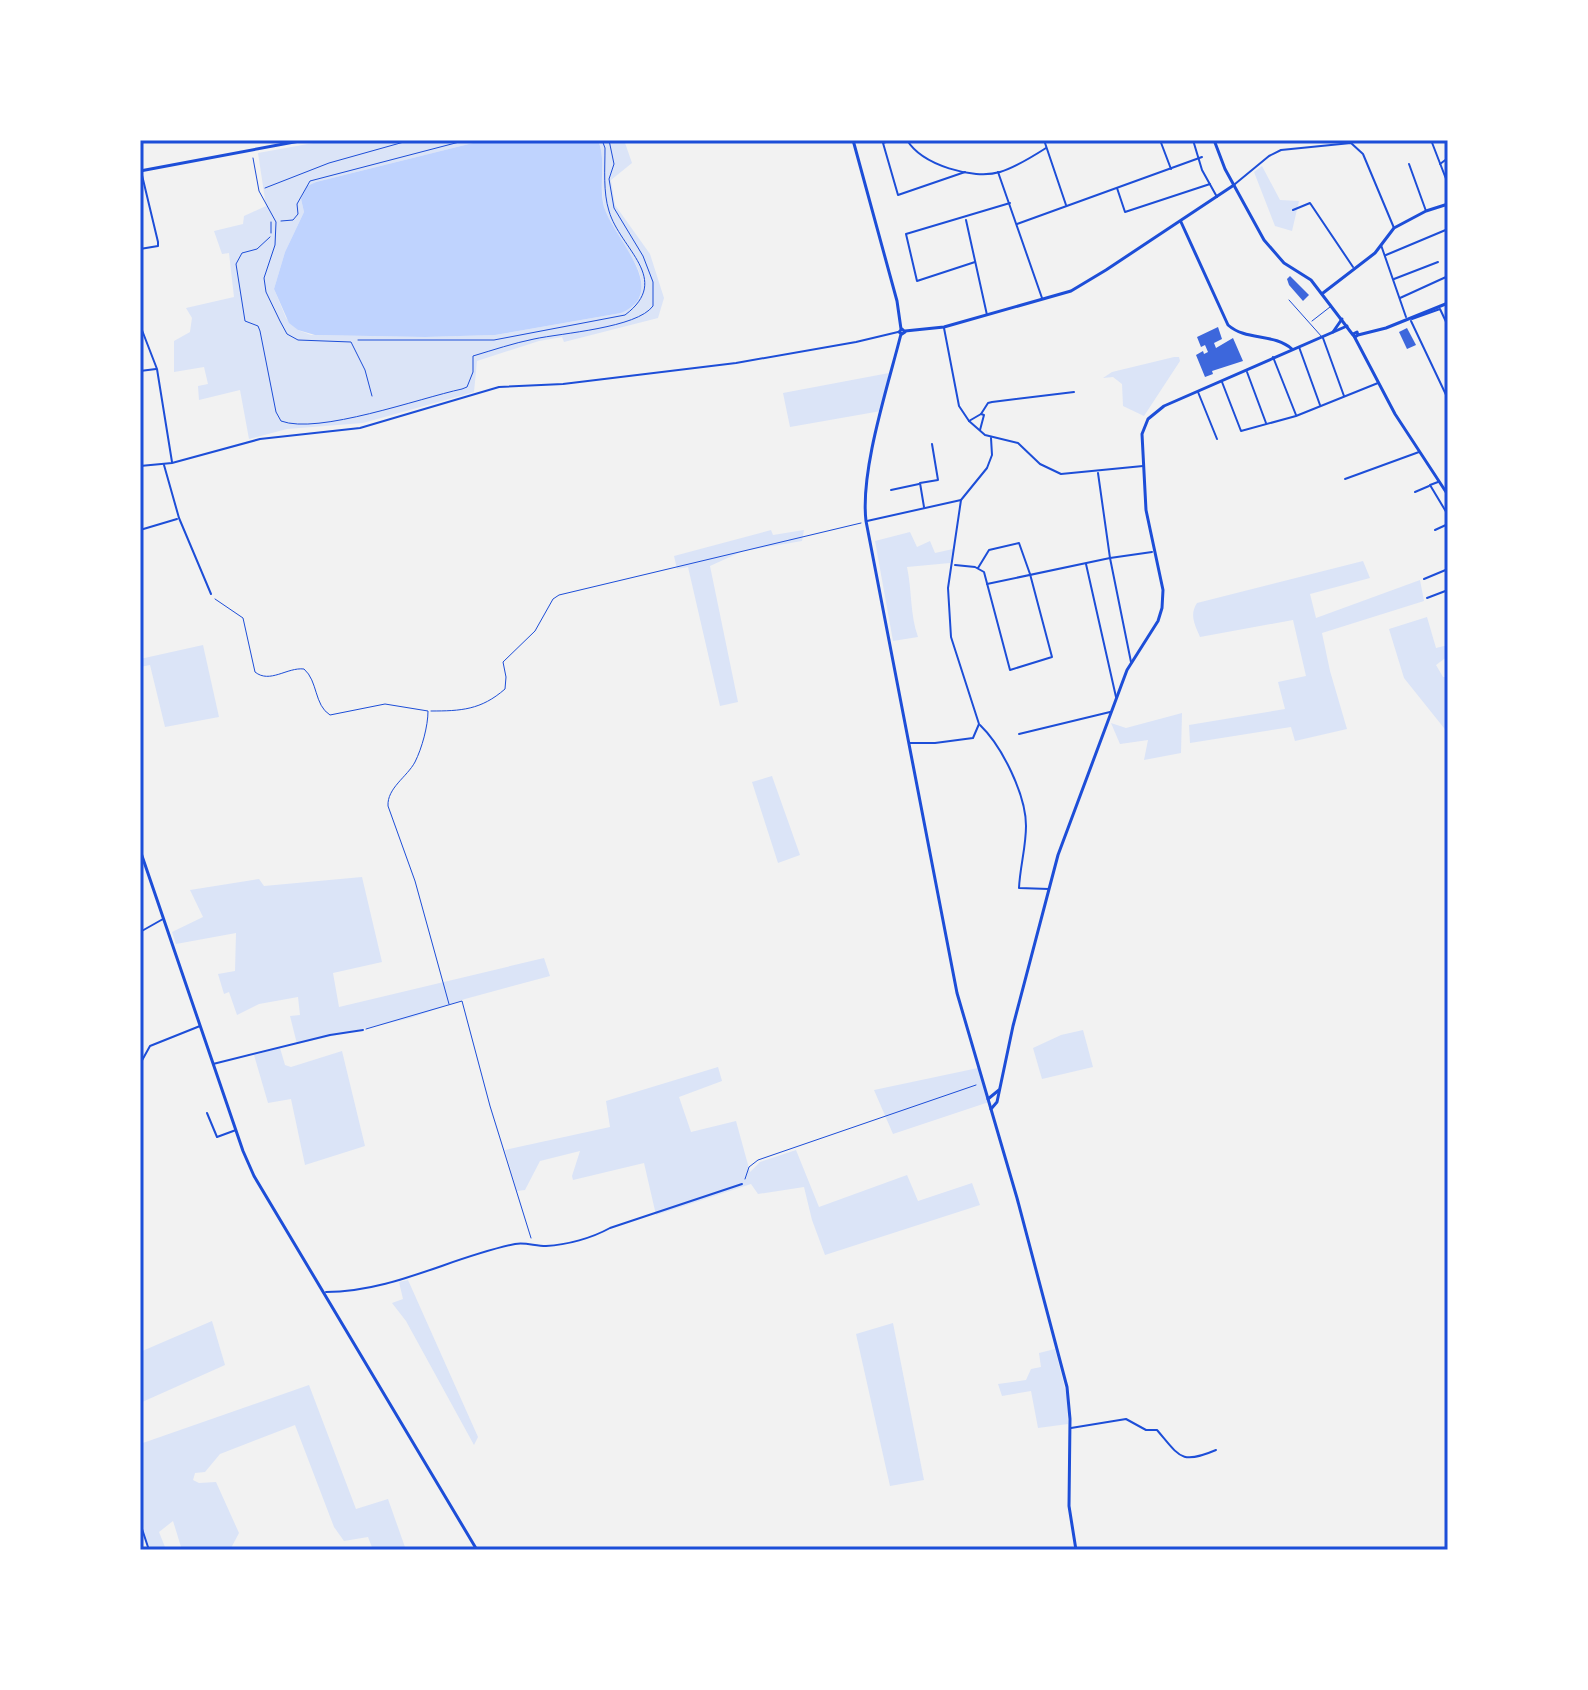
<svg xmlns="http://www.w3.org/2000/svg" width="1588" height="1690" font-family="Jost,sans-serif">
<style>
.green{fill:#dbe4f7}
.water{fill:#bfd3fe}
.building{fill:#3d67dc}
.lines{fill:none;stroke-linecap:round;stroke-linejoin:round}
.path{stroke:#1d4ed8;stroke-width:1}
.service{stroke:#1d4ed8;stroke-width:1}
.minor{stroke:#1d4ed8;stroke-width:2}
.tertiary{stroke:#1d4ed8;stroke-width:3}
.secondary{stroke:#1d4ed8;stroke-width:3}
.neatline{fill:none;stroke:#1d4ed8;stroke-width:3}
</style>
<rect width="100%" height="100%" fill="#f2f2f2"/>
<g class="green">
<path d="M 330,140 L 485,140 L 316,182 L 307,186 L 301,199 L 304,212 L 285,252 L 274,289 L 286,318 L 298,330 L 311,335 L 425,337 L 495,335 L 621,313 L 640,297 C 649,267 618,244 608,219 C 596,189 608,164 598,140 L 624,140 L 632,163 L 611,180 L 615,205 L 650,254 L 664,298 L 658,318 L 564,342 L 562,337 L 539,341 L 477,361 L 474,392 L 363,423 L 287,429 L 249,439 L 240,390 L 199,400 L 198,386 L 208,384 L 204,367 L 174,372 L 174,341 L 190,332 L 192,318 L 186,308 L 234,297 L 229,253 L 222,254 L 214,231 L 243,224 L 244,216 L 266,206 L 258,153 Z"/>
<polygon points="1262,166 1280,200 1299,201 1292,231 1275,226 1254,172"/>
<polygon points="1174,357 1179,357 1180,361 1144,416 1123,406 1122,384 1113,377 1103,378 1112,372"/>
<polygon points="889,373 881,411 790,427 783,393"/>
<polygon points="771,530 773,535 804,530 802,541 743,551 710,566 738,702 720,706 688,567 677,569 674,556"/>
<path d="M 910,532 L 917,547 L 930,541 L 935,553 L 953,549 L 950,563 L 907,567 C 912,590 910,615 918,637 L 893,641 L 875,541 Z"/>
<path d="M 1363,561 L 1370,578 L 1310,594 L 1316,618 L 1420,580 L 1424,601 L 1322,633 L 1330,671 L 1347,729 L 1295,741 L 1291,727 L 1190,743 L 1189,725 L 1285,709 L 1278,682 L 1306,676 L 1293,620 L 1200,637 C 1195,625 1189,615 1197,603 Z"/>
<polygon points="1427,617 1436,648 1448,645 1448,656 1436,665 1443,677 1448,677 1448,733 1404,678 1389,629"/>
<polygon points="203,645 219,717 165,727 150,665 140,667 140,659"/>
<polygon points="1182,713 1181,753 1144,760 1148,740 1120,744 1111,723 1126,728"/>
<polygon points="772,776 800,855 778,863 752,782"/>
<polygon points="362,877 382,962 333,973 339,1007 544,958 550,976 465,999 411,1018 297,1044 290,1016 300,1015 298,997 259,1004 237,1015 229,992 224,994 218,974 235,971 236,933 176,944 172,932 203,917 190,890 259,879 264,886"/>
<polygon points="1083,1030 1093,1067 1042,1079 1033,1048 1061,1035"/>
<polygon points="280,1048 285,1065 291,1067 342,1051 365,1146 305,1165 291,1099 268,1103 254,1055"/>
<polygon points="718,1067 722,1081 679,1097 691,1132 736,1121 750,1172 760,1162 796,1150 819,1207 907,1175 918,1201 972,1183 980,1205 825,1255 812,1220 804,1187 758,1194 751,1184 656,1215 644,1163 573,1180 572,1176 580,1151 540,1161 525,1190 517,1191 505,1150 610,1127 606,1101"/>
<polygon points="978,1068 989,1102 893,1134 874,1090"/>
<polygon points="408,1280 478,1437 474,1445 406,1321 392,1303 403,1299 399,1282"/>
<polygon points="212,1321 225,1365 140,1403 140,1352"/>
<polygon points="893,1323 924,1480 890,1486 856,1334"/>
<polygon points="1055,1349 1067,1397 1068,1424 1038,1428 1031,1391 1002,1396 998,1384 1026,1380 1031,1369 1041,1367 1039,1353"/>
<polygon points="309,1385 356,1509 388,1499 406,1550 373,1550 368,1537 344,1541 334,1527 295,1425 220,1454 205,1472 195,1473 193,1480 199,1483 216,1482 239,1533 230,1550 182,1550 173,1521 159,1532 165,1547 151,1550 140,1527 140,1444"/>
</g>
<path class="water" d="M 485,140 L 598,140 C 607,161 598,184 604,207 C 613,238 672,291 621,313 L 495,335 L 425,337 L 315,335 L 298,330 L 289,323 L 274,289 L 285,252 L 304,212 L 301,199 L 307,186 L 316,182 Z"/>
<g class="building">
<polygon points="1290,276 1309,295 1303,301 1289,285 1287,279"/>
<polygon points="1218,327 1222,339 1214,343 1216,348 1233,338 1243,361 1212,371 1213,374 1205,377 1196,355 1203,351 1204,354 1208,352 1205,345 1201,347 1197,337"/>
<polygon points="1407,328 1416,345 1407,349 1399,332"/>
</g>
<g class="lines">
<g class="path">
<polyline points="265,188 329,163 411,140"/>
<polyline points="281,221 293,220 298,214 297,204 310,181 467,140"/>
<polyline points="271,222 271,233"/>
<path d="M 270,237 L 257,249 L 242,253 L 236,264 L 245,321 L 258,326 L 260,331 L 276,412 L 281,421 C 318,435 420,398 462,389 L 467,387 L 473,372 L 473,356 C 493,350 514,343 534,339 C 562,333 637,328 653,306 L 653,282 L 643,256 L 614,208 L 609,179 L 614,164 L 609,140"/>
<path d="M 358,340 L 494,340 L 625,315 C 673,279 620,249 609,211 C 603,192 605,169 605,148 L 602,140"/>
<path d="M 215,599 L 243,618 L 255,672 C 270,684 287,667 304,669 C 318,681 314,705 330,715 L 385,704 L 428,711 C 428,726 422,748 415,762 C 407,777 387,788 388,806 L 415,881 L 449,1004"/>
<path d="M 431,711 C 461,711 481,710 505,689 L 506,677 L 503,662 L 535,631 L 553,599 L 559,595 L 861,523"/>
<polyline points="366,1029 462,1001 490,1106 531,1238"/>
<polyline points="745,1179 749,1167 758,1160 976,1085"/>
</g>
<g class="service">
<polyline points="253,158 259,191 276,222 275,245 264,278 266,292 280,321 287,334 298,340 351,342 365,370 372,396"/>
<polyline points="1289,300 1322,337"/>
<polyline points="1312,321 1330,307"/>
</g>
<g class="minor">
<polyline points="891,140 883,143 898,195 965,172"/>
<path d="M 907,140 C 922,165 973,180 1000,172 C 1016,167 1032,157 1046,148"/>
<polyline points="1044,140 1066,205"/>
<polyline points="1160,140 1171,169"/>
<polyline points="1193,140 1202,170 1217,197"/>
<polyline points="1431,140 1448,184"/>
<polyline points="1124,142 1130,140"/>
<polyline points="1409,164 1426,211"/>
<polyline points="1440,164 1448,158"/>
<polyline points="998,172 1042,298"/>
<polyline points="1235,184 1269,156 1281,150 1351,143 1363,154 1394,228"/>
<polyline points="1117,188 1125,212 1210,184"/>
<polyline points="1293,210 1310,203 1353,267"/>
<polyline points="966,220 987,315"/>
<polyline points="1017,224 1202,157"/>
<polyline points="1381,245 1406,317"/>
<polyline points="140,249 158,246 158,242 141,171"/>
<polyline points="1386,255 1448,229"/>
<polyline points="975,262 917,281 906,234 1010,203"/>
<polyline points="1394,279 1438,262"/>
<polyline points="1400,298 1446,277"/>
<polyline points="1412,319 1440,309 1448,326"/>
<polyline points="1411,321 1448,399"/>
<polyline points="140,325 157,369 172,462"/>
<polyline points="944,328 959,406 969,421 985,435 1018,443 1040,464 1061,474 1143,466"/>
<polyline points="1323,338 1344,396"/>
<polyline points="1299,347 1320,405"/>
<polyline points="1273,357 1296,415"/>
<polyline points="140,371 156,369"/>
<polyline points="1247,372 1266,423"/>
<polyline points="1222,382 1241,431 1296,416 1378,383"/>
<polyline points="1198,392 1217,439"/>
<polyline points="981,414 988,403 992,402 1074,392"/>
<polyline points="969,421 981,414 984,415 980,430"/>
<polyline points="164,465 179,518 211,594"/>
<polyline points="140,466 172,463 260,439 360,428 499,387 563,384 736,363 856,342 898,332"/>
<polyline points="1098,473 1110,558 1131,662"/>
<polyline points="1345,479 1419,452"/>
<polyline points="1438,482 1430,485 1448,515"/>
<polyline points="891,490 919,484"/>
<polyline points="1415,492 1429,486"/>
<polyline points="924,507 920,483 938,480 932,444"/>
<polyline points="867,521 961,500"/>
<polyline points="140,530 177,519"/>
<polyline points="1435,530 1448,524"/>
<polyline points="1086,564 1116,697"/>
<polyline points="955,565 975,567 984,572 1010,670 1052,657 1030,574 1019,543 989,550 978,568"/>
<polyline points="1424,579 1448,569"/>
<polyline points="987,584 1110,558 1152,552"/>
<polyline points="1427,598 1448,590"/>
<path d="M 980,725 C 1002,746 1026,795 1026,826 C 1026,847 1020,867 1019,888 L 1049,889"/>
<polyline points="1019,734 1110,712"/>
<polyline points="909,743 935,743 973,738 979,724 951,637 948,588 961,500 987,468 992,455 991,438"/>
<polyline points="140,932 163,919"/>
<polyline points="140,1064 150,1046 200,1026"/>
<polyline points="213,1064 330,1035 363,1030"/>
<polyline points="207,1113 217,1137 236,1130"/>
<path d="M 326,1292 C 393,1292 451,1257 515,1244 C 525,1242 535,1246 546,1246 C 567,1245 592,1238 610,1228 L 742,1184"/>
<path d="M 1071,1428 L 1126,1419 L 1146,1430 L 1157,1430 C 1180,1457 1181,1465 1216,1450"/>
<polyline points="140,1523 149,1550"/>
</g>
<g class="tertiary">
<polyline points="1214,140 1225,169 1264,240 1284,263 1311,280 1353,335"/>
<path d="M 1181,222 L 1228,325 C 1246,341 1274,333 1292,349"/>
<polyline points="1323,293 1375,253 1394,228 1426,211 1448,204"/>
<polyline points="905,331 944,327 1071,291 1106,270 1234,185"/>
<polyline points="1333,332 1342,319"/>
<polyline points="1358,335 1355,337 1353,334 1357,332 1358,335 1386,328 1448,303"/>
<polyline points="1354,336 1395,414 1448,495"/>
<polyline points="988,1099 999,1090"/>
<polyline points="991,1109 997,1102 1013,1026 1058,855 1127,670 1158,621 1162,608 1163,590 1146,510 1142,434 1148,419 1164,406 1347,326"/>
</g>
<g class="secondary">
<polyline points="853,140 897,301 901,329"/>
<polyline points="140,171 305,140"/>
<polygon points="902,329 905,332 902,334 899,332"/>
<path d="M 901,334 C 888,386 860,470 866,521 L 957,993 L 1017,1198 L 1067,1387 L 1070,1419 L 1069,1506 L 1076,1550"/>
<polyline points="140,850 243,1151 254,1176 477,1550"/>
</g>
</g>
<rect width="1588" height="1690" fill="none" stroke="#ffffff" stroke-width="284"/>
<rect x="142" y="142" width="1304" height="1406" class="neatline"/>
</svg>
